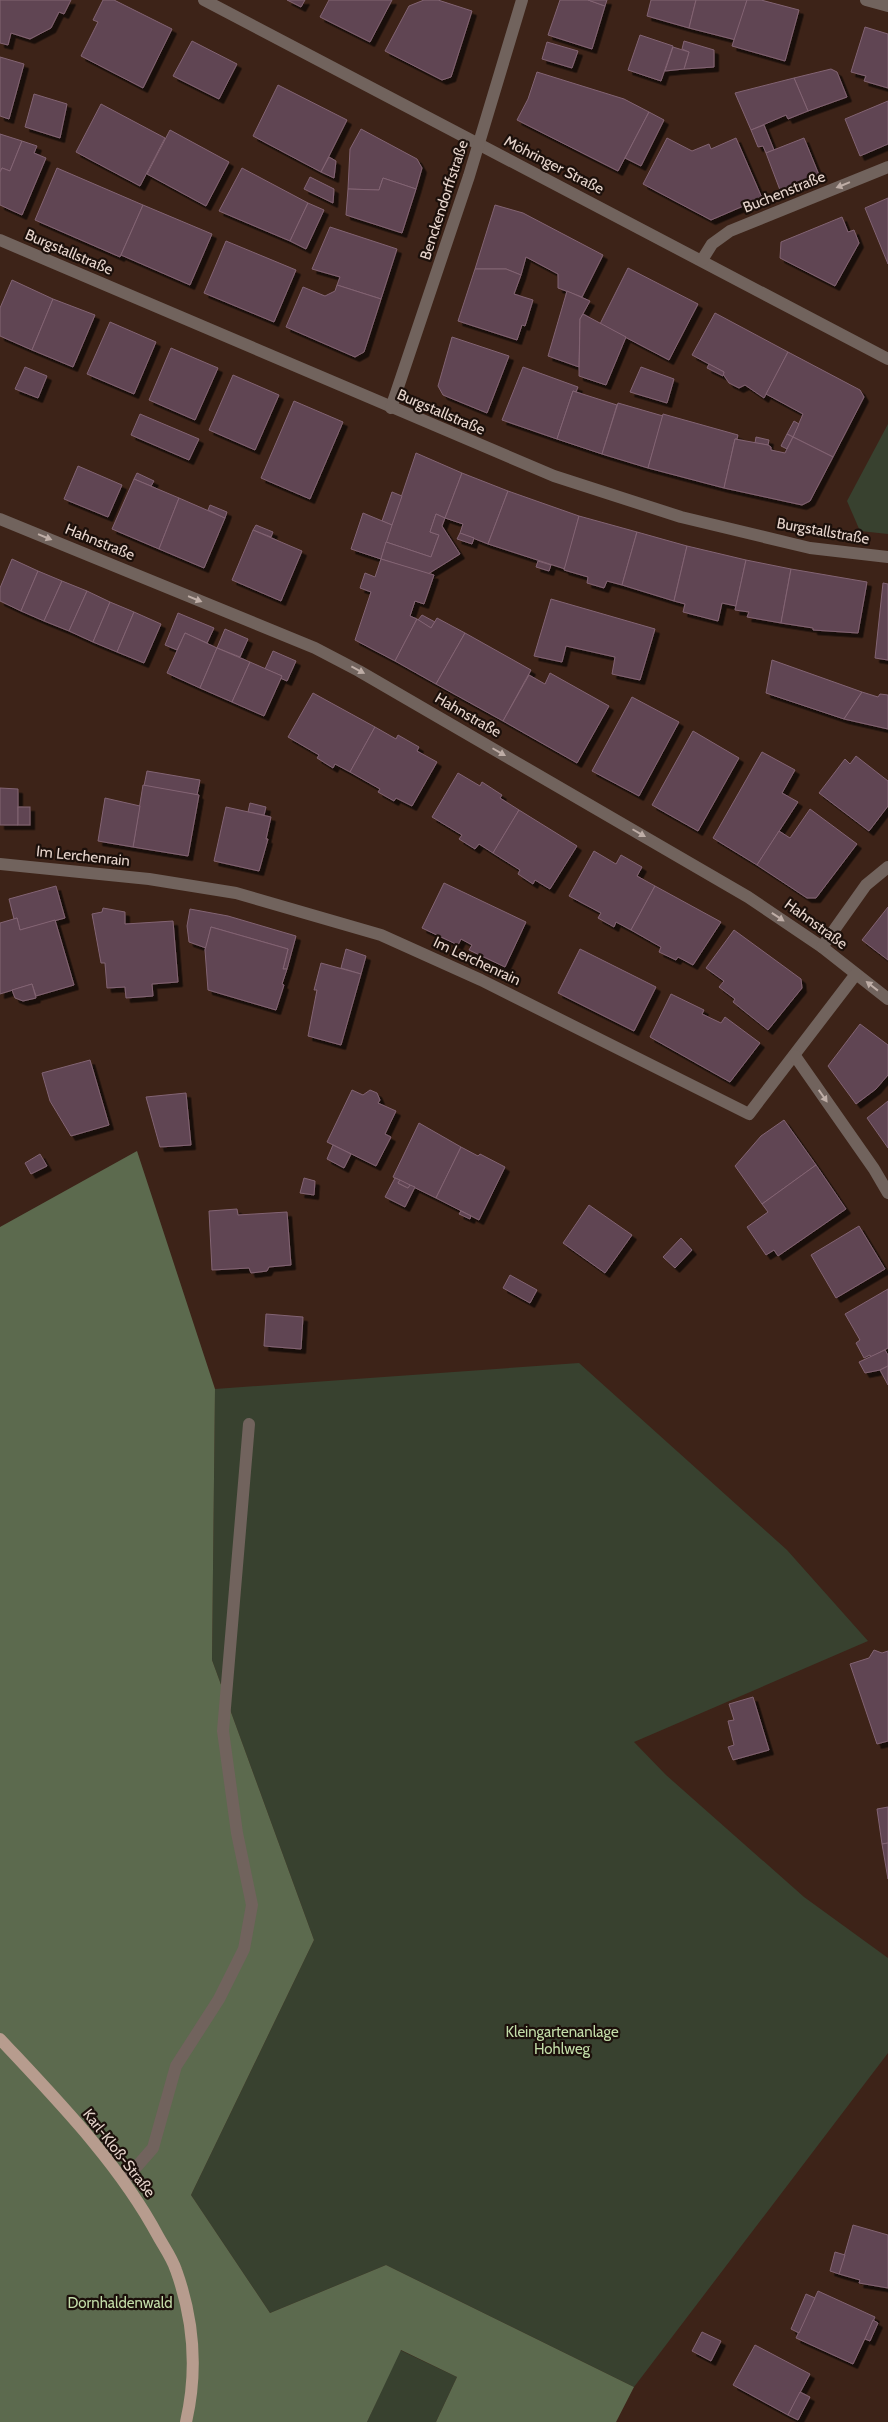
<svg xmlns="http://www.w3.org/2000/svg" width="888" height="2422" font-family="Cabin,sans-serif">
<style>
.green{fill:#38412f}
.forest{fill:#5c6a4e}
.building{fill:#614453;stroke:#826473;filter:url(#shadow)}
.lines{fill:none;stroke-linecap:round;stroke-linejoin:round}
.minor{stroke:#71635d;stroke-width:12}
.major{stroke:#b79c8e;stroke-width:12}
.oneway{fill:#beada6}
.labels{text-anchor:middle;stroke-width:4.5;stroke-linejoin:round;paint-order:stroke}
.street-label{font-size:15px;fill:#e7d5cd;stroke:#1c100b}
.park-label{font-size:15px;fill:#c2dca8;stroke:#1c100b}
</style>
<defs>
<filter id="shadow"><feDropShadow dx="4.5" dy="4.5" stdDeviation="0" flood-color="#0009"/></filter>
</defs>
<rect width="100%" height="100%" fill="#3d2318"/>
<g class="green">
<polygon points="888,424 888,534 860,531 847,501"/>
<polygon points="579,1363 787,1550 868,1641 634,1742 666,1775 804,1897 888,1958 888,2053 634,2387 386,2265 270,2313 191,2195 314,1940 212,1660 215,1389"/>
<polygon points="400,2350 457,2377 436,2422 367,2422"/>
</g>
<polygon class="forest" points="137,1151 215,1389 212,1660 314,1940 191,2195 270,2313 386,2265 634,2387 616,2422 436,2422 457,2377 401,2350 367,2422 0,2422 0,1227"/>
<g class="building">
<polygon points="0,0 71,0 64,14 59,12 51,28 30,39 11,33 8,45 0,43"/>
<polygon points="103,0 114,0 172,29 143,88 81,56 98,22 93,20"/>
<polygon points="287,0 305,0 301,7"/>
<polygon points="329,0 392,0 370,42 320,17"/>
<polygon points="424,0 438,0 472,11 451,77 442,80 385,51 409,6"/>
<polygon points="560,0 588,0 605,6 592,49 548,35"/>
<polygon points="588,0 607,0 605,6"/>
<polygon points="651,0 696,0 689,28 647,16"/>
<polygon points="696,0 747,0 736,40 689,28"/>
<polygon points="747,0 761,0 799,10 785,61 732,46"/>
<polygon points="865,27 888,34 888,88 864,81 866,76 851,72"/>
<polygon points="640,35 673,46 661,81 628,70"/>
<polygon points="192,41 237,64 219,99 173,76"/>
<polygon points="684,41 714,50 714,67 684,69 689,52 682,49"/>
<polygon points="547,42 578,51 572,68 542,59"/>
<polygon points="673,47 689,52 684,69 665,71"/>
<polygon points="0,57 24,64 9,119 0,116"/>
<polygon points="831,69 837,72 847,97 808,111 794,78"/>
<polygon points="537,72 624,99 649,112 618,171 517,120 528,99"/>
<polygon points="794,78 808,111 788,119 786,115 751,130 735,93"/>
<polygon points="278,85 347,120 321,172 253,136"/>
<polygon points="34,94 67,104 60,138 25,127"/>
<polygon points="888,101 888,144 860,156 845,119"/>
<polygon points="101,104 165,138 140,186 76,152"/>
<polygon points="649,112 664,120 641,166 625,158"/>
<polygon points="764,125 774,150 766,153 763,146 758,147 751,130"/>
<polygon points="361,129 417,159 422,168 416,189 383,178 379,190 348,189 350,149"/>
<polygon points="170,130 229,162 206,206 147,174"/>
<polygon points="0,134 22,141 10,171 2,168 0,172"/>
<polygon points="667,138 692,151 709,144 711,149 736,138 762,198 711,220 643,184"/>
<polygon points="804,138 819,175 780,190 766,153"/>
<polygon points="22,141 37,146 34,153 46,158 22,215 0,205 0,172 2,168 10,171"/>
<polygon points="329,157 336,161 334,178 321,172"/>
<polygon points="57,168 143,205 120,257 35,220"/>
<polygon points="242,168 308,203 290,241 219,211"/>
<polygon points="310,177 334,189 333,203 304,189"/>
<polygon points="383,178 416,189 402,233 346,215 348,189 379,190"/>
<polygon points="888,198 888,264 865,208"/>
<polygon points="308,203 324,210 306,249 290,241"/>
<polygon points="143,205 212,234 190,285 121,255"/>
<polygon points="495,205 523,213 603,255 582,297 558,288 558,274 526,257 521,275 506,269 475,269"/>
<polygon points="842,217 848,232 854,230 859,243 835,286 780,258 781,242"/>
<polygon points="330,227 397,249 381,299 337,285 340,277 312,269"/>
<polygon points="226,241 296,270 274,322 204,293"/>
<polygon points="628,268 698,304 669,360 600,324"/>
<polygon points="475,269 506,269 521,275 514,294 533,300 525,326 522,325 517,340 458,321"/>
<polygon points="12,280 53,299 32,350 0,336 0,308"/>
<polygon points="337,285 381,299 364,352 355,357 286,327 303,287 325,296 335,291"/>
<polygon points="567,291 590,301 580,319 579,367 548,356"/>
<polygon points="53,299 95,315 73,367 32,350"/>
<polygon points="715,313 788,352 764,398 745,385 739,388 729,383 723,374 724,372 692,355"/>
<polygon points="583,314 626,337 606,385 579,376 580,319"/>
<polygon points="110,322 156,342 134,394 87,374"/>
<polygon points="452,337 509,356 487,413 443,395 438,386"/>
<polygon points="171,348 218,368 195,420 149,400"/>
<polygon points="788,352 860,390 864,397 833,457 793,437 803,414 766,394"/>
<polygon points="709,364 724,372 723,376 707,368"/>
<polygon points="25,367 47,376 38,398 15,389"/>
<polygon points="523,367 578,387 576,392 573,391 557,439 502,420"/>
<polygon points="641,367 674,379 667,403 630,392"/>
<polygon points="233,375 279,395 255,450 209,430"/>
<polygon points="573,391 617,405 602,454 557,439"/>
<polygon points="294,401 343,422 310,499 261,478"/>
<polygon points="618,403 663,416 648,468 602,454"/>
<polygon points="140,414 199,439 189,460 131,435"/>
<polygon points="663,414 738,435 737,439 735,439 724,488 648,468"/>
<polygon points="794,421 799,424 793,437 787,434"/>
<polygon points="787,434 793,437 787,449 781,446"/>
<polygon points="756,437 769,440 768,445 755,443"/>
<polygon points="793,437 833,457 810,501 802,505 724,488 735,439 768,445 771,447 771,450 785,453"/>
<polygon points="416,453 462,473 445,518 436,514 430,532 439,535 431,557 386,542"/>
<polygon points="78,466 122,485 108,517 64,499"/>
<polygon points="137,473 154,481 151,486 134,479"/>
<polygon points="462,473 508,491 488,544 460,533 463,524 445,518"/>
<polygon points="134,479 179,498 159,549 112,529"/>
<polygon points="508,491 579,516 565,569 488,544"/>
<polygon points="392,492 402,496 392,525 382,521"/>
<polygon points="179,498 225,518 204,568 159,549"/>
<polygon points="210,505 227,512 225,518 208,510"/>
<polygon points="363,513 392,525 381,559 351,549"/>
<polygon points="436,514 445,518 442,526 460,554 428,574 381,559 386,542 431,557 439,535 430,532"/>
<polygon points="579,516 637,532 622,585 607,581 604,588 587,583 588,577 564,570"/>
<polygon points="256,525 273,532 271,537 253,530"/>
<polygon points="253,530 302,551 281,601 232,580"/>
<polygon points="637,532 687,546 674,601 622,585"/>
<polygon points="460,533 474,538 472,544 457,539"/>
<polygon points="687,546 746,560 736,606 722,603 718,621 683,612 685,604 674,601"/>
<polygon points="12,559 38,571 21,611 0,601 0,588"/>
<polygon points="381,559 434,575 424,604 415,601 410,616 417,619 395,661 355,640 371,592 360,588 365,573 375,577"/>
<polygon points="746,560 791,569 781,623 747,617 749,612 735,610"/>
<polygon points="538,561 551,565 549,571 536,567"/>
<polygon points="791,569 867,582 858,633 813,630 813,628 781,623"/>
<polygon points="38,571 62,581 44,621 21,611"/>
<polygon points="62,581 87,591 69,631 44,621"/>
<polygon points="883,583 888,584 888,660 875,658"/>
<polygon points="87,591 110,602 93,642 69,631"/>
<polygon points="551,599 655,629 640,680 612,674 615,657 566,646 562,662 534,656"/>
<polygon points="110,602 134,612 117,652 93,642"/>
<polygon points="134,612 161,624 144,663 117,652"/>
<polygon points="178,613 214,628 207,643 185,633 177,650 165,645"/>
<polygon points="422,615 435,622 431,628 418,620"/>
<polygon points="437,618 465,633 436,684 395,661 417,619 431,628"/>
<polygon points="225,629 248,639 240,657 217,648"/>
<polygon points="185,633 217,648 200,688 167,673"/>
<polygon points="465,633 531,670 503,721 436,684"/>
<polygon points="217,648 250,662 232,702 200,688"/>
<polygon points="273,651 296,661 287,681 280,678 282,676 265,669"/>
<polygon points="772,660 862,692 844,719 766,693"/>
<polygon points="250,662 282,676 264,716 232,702"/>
<polygon points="550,673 609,706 577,763 503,721 529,675 545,684"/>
<polygon points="862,692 878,697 880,694 888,695 888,729 844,719"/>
<polygon points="313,693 375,727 350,772 335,764 333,768 317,758 319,755 288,737"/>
<polygon points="632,697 679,722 639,796 592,771"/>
<polygon points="375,727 396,739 398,735 419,747 417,751 437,762 412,806 396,798 394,801 378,792 380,789 350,772"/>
<polygon points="693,731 739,758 698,831 652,805"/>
<polygon points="762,752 795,770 782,793 798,802 757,865 713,838"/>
<polygon points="856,756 888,781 888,806 869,831 819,793 845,759 850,764"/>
<polygon points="147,771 200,780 197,795 144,786"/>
<polygon points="458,773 480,786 482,782 502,795 500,798 519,810 493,853 479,844 475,849 459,839 462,835 432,817"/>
<polygon points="143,785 199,795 188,856 133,847"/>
<polygon points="0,788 18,789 18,825 0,825"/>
<polygon points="105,798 140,806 133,847 98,841"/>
<polygon points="250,803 266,807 264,815 248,812"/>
<rect x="18" y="807" width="12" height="18"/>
<polygon points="226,807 271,817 266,839 268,839 259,871 214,861"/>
<polygon points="810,809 857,844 816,898 807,898 757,865 779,831 790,838"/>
<polygon points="519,810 577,846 550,889 535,880 533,884 518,874 520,870 493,853"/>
<polygon points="594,851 616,864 621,855 642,867 637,876 655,886 631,930 616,922 614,927 598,918 601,913 569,896"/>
<polygon points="444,883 526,922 505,967 469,950 472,945 461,939 458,945 422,928"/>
<polygon points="56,886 65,918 20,930 17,918 14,919 9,899"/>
<polygon points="655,886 721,922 693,965 678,957 676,960 659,952 661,947 631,930"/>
<polygon points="888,907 888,960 862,940"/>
<polygon points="103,908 125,912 125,924 173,921 178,982 152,984 153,996 126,998 125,987 107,988 105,963 101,963 92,914 102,912"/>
<polygon points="190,909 228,916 296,936 287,969 283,969 288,949 211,927 206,948 189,942 187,926"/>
<polygon points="17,918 20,930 55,920 74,985 36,996 32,984 0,994 0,923"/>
<polygon points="211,927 288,949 283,969 287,969 282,984 284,985 276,1010 208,990 205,950"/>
<polygon points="734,930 801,979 802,988 768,1030 733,1002 735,999 719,987 724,981 706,968"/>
<polygon points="346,949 366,956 361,974 341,968"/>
<polygon points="580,949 656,987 634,1031 558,993"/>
<polygon points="321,963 361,974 341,1045 308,1036 317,990 314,990"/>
<polygon points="32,984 36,998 23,1001 15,998 12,990"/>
<polygon points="671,994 704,1010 702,1014 721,1023 725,1017 760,1043 730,1082 650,1037"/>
<polygon points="860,1024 888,1045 888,1075 876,1089 856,1104 828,1066"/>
<polygon points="90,1060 109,1125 71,1136 50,1101 42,1073"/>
<polygon points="352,1090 363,1095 370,1090 377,1093 380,1100 378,1103 396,1111 385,1134 391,1137 376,1166 327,1142"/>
<polygon points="186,1093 191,1145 160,1147 146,1097"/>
<polygon points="888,1101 888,1148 867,1118"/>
<polygon points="784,1120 816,1165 762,1204 735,1166 761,1136"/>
<polygon points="419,1123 461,1147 436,1198 393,1177"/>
<polygon points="333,1145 351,1154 344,1168 327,1159"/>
<polygon points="461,1147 478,1156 480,1154 505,1167 479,1220 436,1198"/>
<polygon points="40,1154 47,1166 31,1174 25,1163"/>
<polygon points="816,1165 846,1209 778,1256 774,1250 766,1255 747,1227 768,1212 762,1204"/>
<polygon points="304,1178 315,1181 314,1195 300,1193"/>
<polygon points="395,1178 400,1180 398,1183 408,1188 410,1185 415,1187 405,1207 385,1197"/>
<polygon points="400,1180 410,1185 408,1188 398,1183"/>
<polygon points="589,1205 632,1235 605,1273 563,1243"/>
<polygon points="237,1209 238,1215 287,1212 291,1265 269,1267 267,1271 251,1273 249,1268 212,1270 209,1211"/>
<polygon points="461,1211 471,1216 470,1219 459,1214"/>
<polygon points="859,1226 885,1269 836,1298 811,1255"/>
<polygon points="681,1238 692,1250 675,1268 663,1257"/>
<polygon points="510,1275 537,1290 530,1303 503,1288"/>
<polygon points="888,1289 888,1348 871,1357 870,1355 864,1358 856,1343 860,1340 845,1314"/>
<polygon points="266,1314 303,1317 301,1349 264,1346"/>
<polygon points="885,1350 888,1355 888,1366 880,1370 865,1373 859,1362"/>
<polygon points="888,1366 888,1385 880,1370"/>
<polygon points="874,1650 882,1653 888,1651 888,1741 877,1744 850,1664 869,1658"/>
<polygon points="753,1697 769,1750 733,1760 728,1747 734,1745 728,1721 734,1720 729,1704"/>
<polygon points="888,1807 888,1843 882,1844 877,1809"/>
<polygon points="888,1843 888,1879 882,1844"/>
<polygon points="853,2225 888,2235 888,2288 859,2283 860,2280 839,2274"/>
<polygon points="835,2252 845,2255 839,2274 830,2271"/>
<polygon points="818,2291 875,2317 853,2364 796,2338"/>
<polygon points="806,2294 815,2298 799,2333 791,2329"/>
<polygon points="873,2320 878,2323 870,2341 865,2339"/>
<polygon points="702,2332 721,2341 711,2361 692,2351"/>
<polygon points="755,2345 810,2374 788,2415 733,2385"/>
<polygon points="800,2392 810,2397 798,2420 788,2415"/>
</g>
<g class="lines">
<g class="minor">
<polyline points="204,0 888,359"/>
<polyline points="866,0 888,6"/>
<polyline points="0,240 554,476 681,517 810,548 888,557"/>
<polyline points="702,260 712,244 730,231 888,167"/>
<polyline points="391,408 469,176 522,0"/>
<polyline points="0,519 315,648 359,671 748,897 822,947 888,999"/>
<polyline points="0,864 149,879 236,893 381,935 481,980 749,1114 856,974"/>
<polyline points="822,947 866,885 888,867"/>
<polyline points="795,1056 874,1169 888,1193"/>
<polyline points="124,2181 153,2148 176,2066 219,1999 244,1949 252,1905 237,1833 223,1731 249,1424"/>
</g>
<path class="major" d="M 0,2039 C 56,2099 119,2163 158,2236 C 164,2247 172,2258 176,2270 C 194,2320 198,2370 186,2422"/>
</g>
<defs><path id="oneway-solid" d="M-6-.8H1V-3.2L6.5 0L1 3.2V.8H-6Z" transform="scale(1.25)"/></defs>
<g class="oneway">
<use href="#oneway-solid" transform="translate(843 185) rotate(158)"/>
<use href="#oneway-solid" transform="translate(45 537) rotate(22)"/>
<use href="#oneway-solid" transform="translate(195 599) rotate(22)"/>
<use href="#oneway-solid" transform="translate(358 670) rotate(28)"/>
<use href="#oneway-solid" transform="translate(499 752) rotate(30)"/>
<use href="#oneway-solid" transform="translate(639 833) rotate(30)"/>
<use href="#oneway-solid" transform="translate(778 917) rotate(34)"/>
<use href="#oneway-solid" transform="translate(872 986) rotate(-142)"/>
<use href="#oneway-solid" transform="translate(823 1096) rotate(55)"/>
</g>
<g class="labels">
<g class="street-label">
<text transform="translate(554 165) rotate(27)" y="5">Möhringer Straße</text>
<text transform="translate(784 192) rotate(-22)" y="5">Buchenstraße</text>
<text transform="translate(444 200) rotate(-72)" y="5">Benckendorffstraße</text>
<text transform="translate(69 252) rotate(23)" y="5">Burgstallstraße</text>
<text transform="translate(441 412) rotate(23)" y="5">Burgstallstraße</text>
<text transform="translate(823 531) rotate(10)" y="5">Burgstallstraße</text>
<text transform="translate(100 542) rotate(22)" y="5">Hahnstraße</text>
<text transform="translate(468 715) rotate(30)" y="5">Hahnstraße</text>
<text transform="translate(83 856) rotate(6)" y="5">Im Lerchenrain</text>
<text transform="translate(816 924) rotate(36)" y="5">Hahnstraße</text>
<text transform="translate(477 961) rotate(25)" y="5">Im Lerchenrain</text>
<text transform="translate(119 2153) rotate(52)" y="5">Karl-Kloß-Straße</text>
</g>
<g class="park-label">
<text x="562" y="2037">Kleingartenanlage<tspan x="562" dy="17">Hohlweg</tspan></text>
<text x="120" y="2308">Dornhaldenwald</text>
</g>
</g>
</svg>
